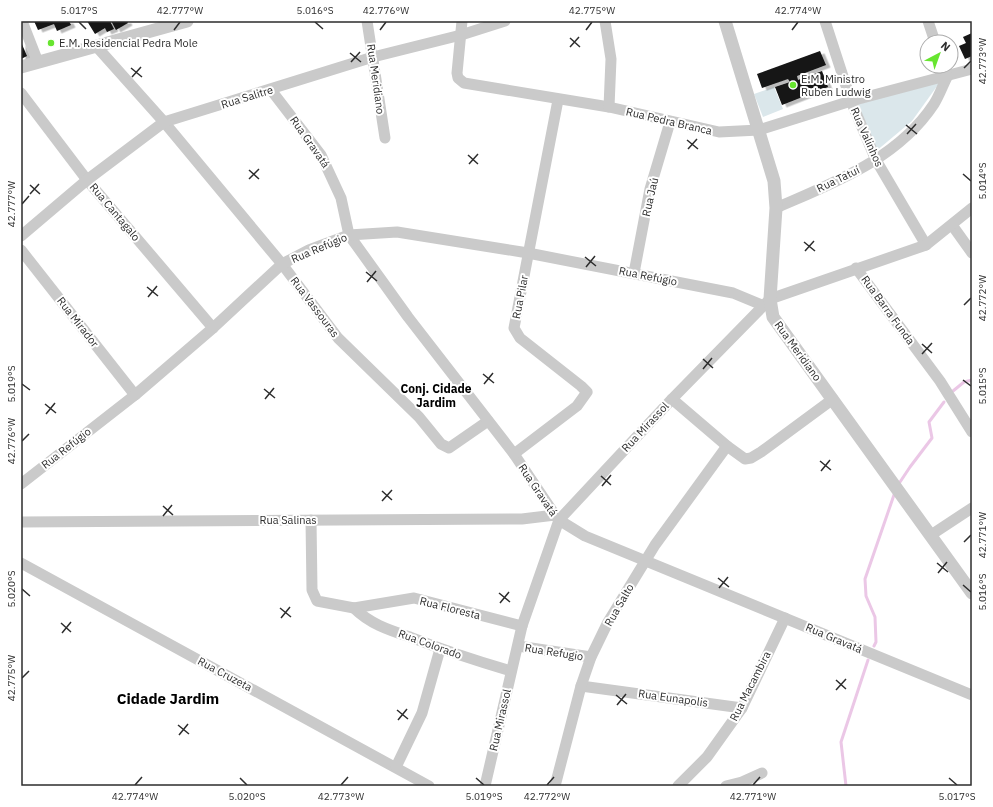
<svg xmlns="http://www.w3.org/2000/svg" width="993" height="807" font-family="'IBM Plex Sans',sans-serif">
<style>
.green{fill:#dbe7eb}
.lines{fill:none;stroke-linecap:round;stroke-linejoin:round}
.stream{stroke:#ebc7e6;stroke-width:3}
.building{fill:#141414;filter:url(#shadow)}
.minor{stroke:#cacaca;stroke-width:11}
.tertiary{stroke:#cacaca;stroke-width:13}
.ticks{fill:none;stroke:#2d2d2d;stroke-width:1.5}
.poi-dot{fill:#67e52f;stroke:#fff;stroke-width:1.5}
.labels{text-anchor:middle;stroke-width:4;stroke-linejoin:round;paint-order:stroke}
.poi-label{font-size:11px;fill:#2d2d2d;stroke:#fff;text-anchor:start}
.street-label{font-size:11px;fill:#2d2d2d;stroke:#fff}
.neighbourhood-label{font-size:12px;font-weight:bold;fill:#000;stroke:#fff}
.district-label{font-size:15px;font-weight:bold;fill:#000;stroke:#fff}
.neatline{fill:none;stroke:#2d2d2d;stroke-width:1.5}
.ticks-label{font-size:10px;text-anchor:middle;fill:#2d2d2d}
</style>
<defs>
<filter id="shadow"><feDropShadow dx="4.5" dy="2.5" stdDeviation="0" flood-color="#0004"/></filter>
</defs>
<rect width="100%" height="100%" fill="#fff"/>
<g class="green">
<polygon points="940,82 912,121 875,152 855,105"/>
<polygon points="774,87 783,109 763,117 754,94"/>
</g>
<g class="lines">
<g class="stream">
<polyline points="953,391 964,382 972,380"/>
<polyline points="898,485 910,467 932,438 929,422 944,402"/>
<polyline points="874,646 876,642 875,617 866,596 865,579 895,492"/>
<polyline points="846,786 841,742 868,660"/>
</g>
</g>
<g class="building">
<polygon points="34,21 69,21 71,25 57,31 54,24 38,30"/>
<polygon points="87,21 110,21 114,29 107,32 105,28 95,34"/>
<polygon points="111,21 127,21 128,23 116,30"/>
<polygon points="972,33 972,56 965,59 959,46 966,43 963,37"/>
<polygon points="21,42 27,56 21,59"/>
<polygon points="820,51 826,65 797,76 798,80 822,71 828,87 782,105 775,87 790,82 788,79 762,88 757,74"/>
</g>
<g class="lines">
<g class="minor">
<polyline points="22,21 38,62"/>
<polyline points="367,21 385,138"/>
<polyline points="462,21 457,73 458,78 464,83 609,107 719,132 759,130 851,101 972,69"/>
<polyline points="605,21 611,59 609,107"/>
<polyline points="825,21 851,101 876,160 926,245"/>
<polyline points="928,21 935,42"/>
<polyline points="97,47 164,122 282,264 338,338 419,417 441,444 449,448 488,421"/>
<polyline points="271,90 321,155 341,198 349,235 408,317 514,454 555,515 559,520 585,536 972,695"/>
<polyline points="21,93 87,180 213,328"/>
<path d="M 776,208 C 833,183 898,159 934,104 C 939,96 943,85 947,77 L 943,66"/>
<polyline points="952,225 972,253"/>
<polyline points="21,236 87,180 164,122 373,57 461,35 505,21"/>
<polyline points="21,250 135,395"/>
<polyline points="856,268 940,381 972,432"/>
<polyline points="634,273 650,189 670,122"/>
<polyline points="672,399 727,446 745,459 751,458 761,452 833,399"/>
<polyline points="514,454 577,406 587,392 581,386 520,338 514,328 558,100"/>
<polyline points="21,484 135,395 213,328 282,264 309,250 349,235 397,232 528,253 733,293 762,305"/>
<polyline points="311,520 312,590 317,601 354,608 414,598 522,626"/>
<polyline points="21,522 522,519 555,515"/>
<polyline points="931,535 972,508"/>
<polyline points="21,563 429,786"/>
<path d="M 354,608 C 370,624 389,630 410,637 C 443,650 477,661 511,671"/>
<polyline points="518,646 591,657"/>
<polyline points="581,686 742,708"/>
<polyline points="396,767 422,713 440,649"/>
<polyline points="485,786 522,626 559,520 672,399 770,299 926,245 972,208"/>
<polyline points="555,786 581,686 591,657 608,622 655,545 727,446"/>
<polyline points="678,786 707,757 742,708 785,618"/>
<polyline points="726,786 742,782 762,773"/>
</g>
<g class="tertiary">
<polyline points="725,21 774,181 776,208 770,299 773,317 972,593"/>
<polyline points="21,67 187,21"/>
</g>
</g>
<path class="ticks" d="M 79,22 L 86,29M 315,22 L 323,29M 174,30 L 180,22M 380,30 L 386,22M 586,30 L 592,22M 792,30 L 798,22M 570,38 L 580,47M 570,47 L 579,37M 350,53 L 361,62M 351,62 L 360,52M 131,68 L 142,77M 964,68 L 971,61M 132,77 L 141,67M 906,125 L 917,134M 907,134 L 916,124M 687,140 L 698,149M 688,149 L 697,139M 468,155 L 478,164M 469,164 L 478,154M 249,170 L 259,179M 963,174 L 971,181M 249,179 L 259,169M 30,185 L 40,194M 30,194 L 39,184M 22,204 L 29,196M 804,242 L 815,251M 805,251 L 814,241M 585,257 L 596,266M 586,267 L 595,256M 366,272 L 377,281M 367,282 L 376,271M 147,287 L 158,296M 148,297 L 157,286M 964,305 L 971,298M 922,344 L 932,353M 922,354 L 932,343M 703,359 L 713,368M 703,369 L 712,358M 483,374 L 494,383M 963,380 L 971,386M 22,384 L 30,390M 484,384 L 493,373M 264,389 L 275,398M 265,399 L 274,388M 45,404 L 56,413M 46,414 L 55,403M 22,441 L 29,434M 820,461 L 831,470M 821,471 L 830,460M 601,476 L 611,485M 602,486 L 611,475M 382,491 L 392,500M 382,501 L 392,490M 163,506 L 173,515M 163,516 L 172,505M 964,542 L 971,535M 937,563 L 948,572M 938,573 L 947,562M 718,578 L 729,587M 963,585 L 971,592M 719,588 L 728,577M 22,589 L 30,596M 499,593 L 510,602M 500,603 L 509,592M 280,608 L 291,617M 281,618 L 290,607M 61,623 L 71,632M 62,633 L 71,622M 22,678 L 29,671M 836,680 L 846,689M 836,690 L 846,679M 616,695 L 627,704M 617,705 L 626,694M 397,710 L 408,719M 398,720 L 407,709M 178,725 L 189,734M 179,735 L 188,724M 240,778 L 247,785M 476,778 L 484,785M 949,778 L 957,785M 135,785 L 142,777M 341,785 L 348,777M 547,785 L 554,777M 753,785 L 760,777"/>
<g class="poi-dot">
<circle cx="51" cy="43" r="4"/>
<circle cx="793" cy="85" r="4"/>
</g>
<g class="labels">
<g class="poi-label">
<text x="59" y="47">E.M. Residencial Pedra Mole</text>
<text x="801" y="83">E.M. Ministro<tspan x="801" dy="13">Ruben Ludwig</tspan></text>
</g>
<g class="street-label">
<text transform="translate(376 79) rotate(82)" y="4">Rua Meridiano</text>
<text transform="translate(247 97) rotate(-17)" y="4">Rua Salitre</text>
<text transform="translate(669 121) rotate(13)" y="4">Rua Pedra Branca</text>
<text transform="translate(867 137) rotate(66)" y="4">Rua Valinhos</text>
<text transform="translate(310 142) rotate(55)" y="4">Rua Gravatá</text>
<text transform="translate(838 179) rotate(-26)" y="4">Rua Tatuí</text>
<text transform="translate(650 197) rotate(-77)" y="4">Rua Jaú</text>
<text transform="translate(115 212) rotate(50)" y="4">Rua Cantagalo</text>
<text transform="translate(319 248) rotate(-23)" y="4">Rua Refúgio</text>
<text transform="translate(648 276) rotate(11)" y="4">Rua Refúgio</text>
<text transform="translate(520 297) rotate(-79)" y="4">Rua Pilar</text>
<text transform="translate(315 307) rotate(53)" y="4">Rua Vassouras</text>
<text transform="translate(888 310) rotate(54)" y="4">Rua Barra Funda</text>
<text transform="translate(78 322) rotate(52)" y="4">Rua Mirador</text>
<text transform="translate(798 351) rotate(54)" y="4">Rua Meridiano</text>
<text transform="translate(645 427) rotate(-47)" y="4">Rua Mirassol</text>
<text transform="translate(66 448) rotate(-38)" y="4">Rua Refúgio</text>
<text transform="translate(538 490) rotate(56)" y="4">Rua Gravatá</text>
<text x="288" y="524">Rua Salinas</text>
<text transform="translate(619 605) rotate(-60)" y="4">Rua Salto</text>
<text transform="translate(450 608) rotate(14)" y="4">Rua Floresta</text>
<text transform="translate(834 638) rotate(23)" y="4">Rua Gravatá</text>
<text transform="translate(430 644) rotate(20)" y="4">Rua Colorado</text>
<text transform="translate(554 652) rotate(9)" y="4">Rua Refugio</text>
<text transform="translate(225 674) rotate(28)" y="4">Rua Cruzeta</text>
<text transform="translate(750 686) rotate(-63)" y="4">Rua Macambira</text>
<text transform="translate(673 698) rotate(8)" y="4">Rua Eunapolis</text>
<text transform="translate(500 720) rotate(-77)" y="4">Rua Mirassol</text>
</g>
<g class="neighbourhood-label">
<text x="436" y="393">Conj. Cidade<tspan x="436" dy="14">Jardim</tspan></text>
</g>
<g class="district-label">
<text x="168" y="704">Cidade Jardim</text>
</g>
</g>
<rect width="993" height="807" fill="none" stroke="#ffffff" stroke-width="44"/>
<g transform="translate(939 54) rotate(41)"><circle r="19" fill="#ffffff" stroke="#ababab"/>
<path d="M0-3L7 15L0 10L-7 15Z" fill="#67e52f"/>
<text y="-6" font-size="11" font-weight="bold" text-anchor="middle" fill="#2d2d2d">N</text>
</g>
<rect x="22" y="22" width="949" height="763" class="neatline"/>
<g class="ticks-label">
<text x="79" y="14">5.017°S</text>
<text x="180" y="14">42.777°W</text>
<text x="315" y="14">5.016°S</text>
<text x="386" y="14">42.776°W</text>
<text x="592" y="14">42.775°W</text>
<text x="798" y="14">42.774°W</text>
<text transform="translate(982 61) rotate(-90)" y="4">42.773°W</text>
<text transform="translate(982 181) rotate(-90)" y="4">5.014°S</text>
<text transform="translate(11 204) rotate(-90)" y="4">42.777°W</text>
<text transform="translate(982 298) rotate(-90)" y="4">42.772°W</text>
<text transform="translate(11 384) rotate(-90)" y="4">5.019°S</text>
<text transform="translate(982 386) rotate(-90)" y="4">5.015°S</text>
<text transform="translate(11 441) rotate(-90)" y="4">42.776°W</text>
<text transform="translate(982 535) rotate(-90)" y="4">42.771°W</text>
<text transform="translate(11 589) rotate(-90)" y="4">5.020°S</text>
<text transform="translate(982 592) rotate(-90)" y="4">5.016°S</text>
<text transform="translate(11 678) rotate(-90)" y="4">42.775°W</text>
<text x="135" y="800">42.774°W</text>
<text x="247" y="800">5.020°S</text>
<text x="341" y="800">42.773°W</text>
<text x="484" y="800">5.019°S</text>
<text x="547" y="800">42.772°W</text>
<text x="753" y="800">42.771°W</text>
<text x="957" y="800">5.017°S</text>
</g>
</svg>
